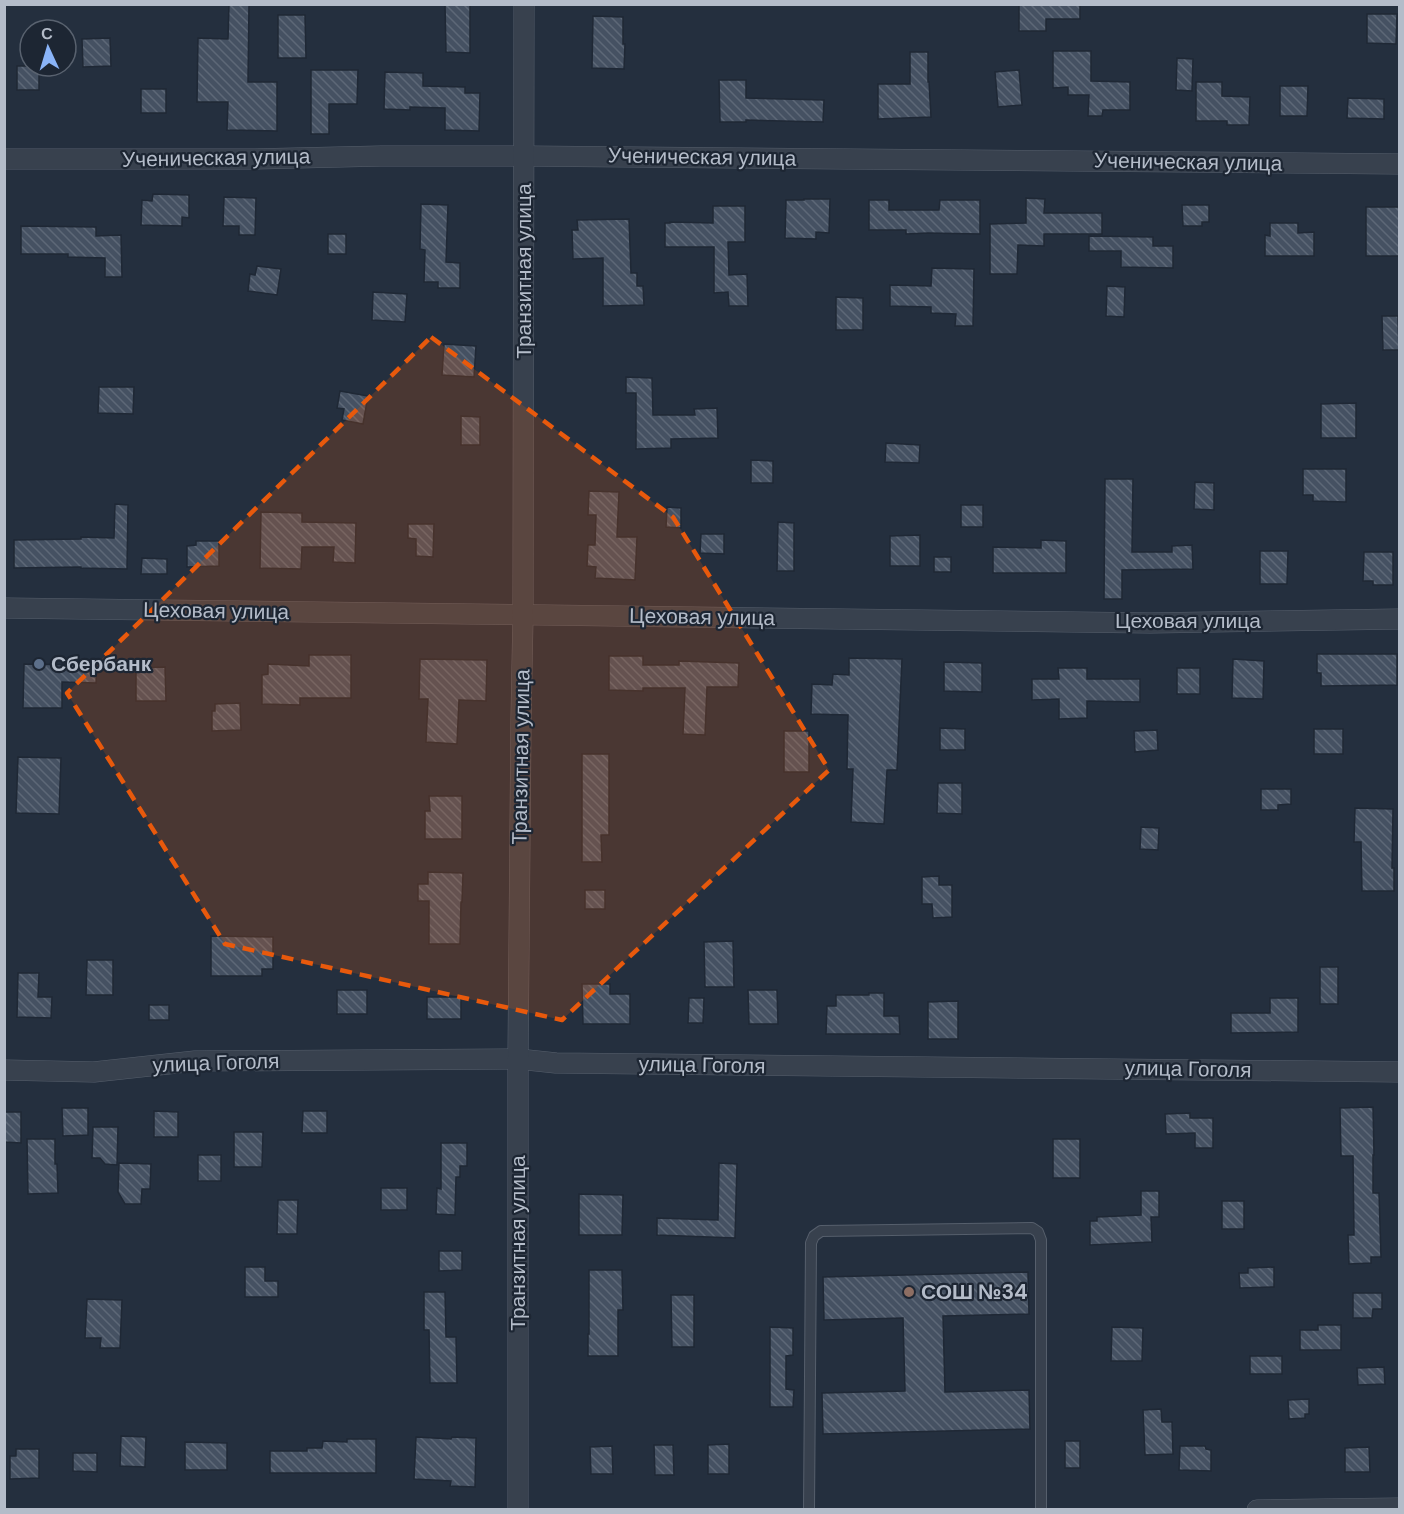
<svg xmlns="http://www.w3.org/2000/svg" width="1404" height="1514" font-family="'DM Sans',sans-serif">
<style>
.building{fill:url(#building-back-hatch);stroke:#1f2835;stroke-width:1.5}
.lines{fill:none;stroke-linecap:round;stroke-linejoin:round}
.lane-casing{stroke:#565f6c;stroke-width:12}
.street-casing{stroke:#565f6c;stroke-width:21}
.lane{stroke:#38414e;stroke-width:10}
.street{stroke:#38414e;stroke-width:20}
.marked{fill:#e8590c;fill-opacity:0.2;stroke:#e8590c;stroke-width:4.5;stroke-dasharray:12 8;stroke-linejoin:round}
.service-dot{fill:#5c6f8a;stroke:#1d2633;stroke-width:2}
.education-dot{fill:#8d6e63;stroke:#1d2633;stroke-width:2}
.labels{text-anchor:middle;stroke-width:4.5;stroke-linejoin:round;paint-order:stroke}
.street-label{font-size:21px;fill:#b4bcc9;stroke:#1d2633}
.poi-label{font-size:21px;font-weight:bold;fill:#b4bcc9;stroke:#1d2633;text-anchor:start}
</style>
<defs>
<pattern id="building-back-hatch" width="6" height="6" patternUnits="userSpaceOnUse" patternTransform="scale(1.5)"><rect width="6" height="6" fill="#455162"/><path d="M-1 5l2 2M0 0l6 6M5-1l2 2" fill="none" stroke="#5d6877"/></pattern>
</defs>
<rect width="100%" height="100%" fill="#242f3e"/>
<g class="building">
<polygon points="229,4 249,4 248,82 277,82 277,131 227,130 228,102 197,102 198,38 228,39"/>
<polygon points="445,4 470,4 470,53 446,52"/>
<polygon points="1019,4 1080,4 1080,19 1046,19 1046,31 1019,31"/>
<polygon points="1367,14 1397,14 1396,44 1367,43"/>
<polygon points="278,15 305,15 306,58 278,58"/>
<polygon points="593,16 623,17 623,44 625,44 624,69 592,68"/>
<polygon points="110,38 111,66 83,67 82,39"/>
<polygon points="1053,51 1091,51 1091,81 1130,82 1130,110 1103,110 1102,116 1088,116 1089,95 1068,95 1068,87 1053,88"/>
<polygon points="910,52 928,52 928,82 929,82 931,117 878,119 878,84 910,84"/>
<polygon points="1177,58 1193,59 1192,91 1176,90"/>
<rect x="17" y="66" width="22" height="24"/>
<polygon points="311,70 358,70 357,104 329,104 329,134 311,134"/>
<polygon points="1019,70 1022,105 998,107 995,72"/>
<polygon points="385,72 423,73 423,86 465,87 465,93 480,93 479,131 445,130 445,108 410,107 410,110 384,109"/>
<polygon points="719,80 746,80 746,98 824,100 823,122 746,120 746,122 720,122"/>
<polygon points="1196,82 1222,82 1222,96 1250,97 1249,125 1227,125 1227,121 1196,121"/>
<polygon points="1280,86 1308,86 1307,116 1280,116"/>
<rect x="141" y="89" width="25" height="24"/>
<polygon points="1348,98 1384,99 1384,119 1347,118"/>
<polygon points="153,194 189,195 189,218 182,217 182,226 141,225 142,200 152,201"/>
<polygon points="224,197 256,198 255,235 239,235 239,226 223,226"/>
<polygon points="1026,198 1045,199 1044,213 1102,213 1102,234 1044,234 1044,246 1018,245 1017,274 990,274 990,224 1026,223"/>
<polygon points="804,199 830,199 829,233 816,232 816,239 785,238 786,200 804,200"/>
<polygon points="869,200 889,200 889,210 939,210 940,200 980,200 980,234 928,233 906,234 906,230 869,230"/>
<polygon points="421,204 448,205 446,262 460,263 460,288 438,288 438,282 424,282 425,250 420,249"/>
<polygon points="1182,205 1209,205 1209,222 1202,222 1202,226 1183,226"/>
<polygon points="713,206 745,206 745,242 728,242 729,275 747,274 748,306 729,306 728,292 714,293 714,247 665,247 665,223 670,223 670,222 713,223"/>
<polygon points="1366,207 1399,207 1400,256 1366,256"/>
<polygon points="629,219 631,273 637,273 637,286 643,286 644,305 603,306 603,258 573,259 572,230 578,230 577,220"/>
<polygon points="1270,223 1298,223 1298,233 1314,232 1314,256 1265,256 1265,235 1270,236"/>
<polygon points="21,226 96,227 96,236 121,235 122,277 105,277 105,258 68,257 68,254 21,254"/>
<rect x="328" y="234" width="18" height="20"/>
<polygon points="1089,236 1153,237 1153,246 1173,246 1173,268 1121,267 1121,251 1089,251"/>
<polygon points="257,266 281,269 277,295 248,291 250,274 255,275"/>
<polygon points="932,268 974,269 973,326 955,326 956,314 931,313 931,307 890,306 890,285 931,286"/>
<polygon points="1107,286 1125,287 1124,317 1106,316"/>
<polygon points="373,292 407,294 405,322 372,320"/>
<polygon points="836,297 863,298 863,330 836,330"/>
<polygon points="1382,316 1398,316 1399,350 1383,350"/>
<polygon points="444,344 476,346 474,377 442,375"/>
<polygon points="626,377 652,378 653,415 695,415 694,409 717,408 718,438 671,439 671,448 636,449 636,393 626,393"/>
<polygon points="99,387 134,387 133,414 98,413"/>
<polygon points="340,391 368,396 363,424 342,420 344,409 337,408"/>
<polygon points="1356,403 1356,438 1321,438 1321,404"/>
<polygon points="461,416 480,417 480,445 461,445"/>
<polygon points="886,443 920,445 919,463 885,462"/>
<polygon points="751,460 773,461 773,483 751,483"/>
<polygon points="1303,469 1346,469 1346,502 1313,501 1313,495 1303,495"/>
<polygon points="1105,479 1133,479 1132,552 1172,552 1172,546 1192,545 1193,569 1122,570 1122,599 1104,599"/>
<polygon points="1195,482 1214,483 1214,510 1194,509"/>
<polygon points="589,491 619,492 617,537 637,537 635,580 595,578 596,567 587,566 588,545 595,545 596,515 588,515"/>
<polygon points="115,504 128,505 127,569 81,568 81,567 14,568 14,540 81,539 81,537 114,538"/>
<rect x="961" y="505" width="22" height="22"/>
<polygon points="667,507 681,508 681,528 666,527"/>
<polygon points="261,512 302,513 302,522 356,523 355,563 333,562 334,547 302,547 301,569 260,568"/>
<polygon points="778,522 794,523 794,571 777,571"/>
<polygon points="408,524 434,524 433,557 416,556 416,539 408,538"/>
<polygon points="701,534 724,534 724,554 700,553"/>
<polygon points="920,535 920,566 890,566 890,536"/>
<polygon points="1041,540 1066,541 1066,573 993,573 993,547 1041,548"/>
<polygon points="196,541 219,541 219,566 187,567 187,546 196,545"/>
<polygon points="1260,551 1288,551 1287,584 1260,584"/>
<polygon points="1364,552 1393,552 1393,585 1373,585 1373,581 1363,581"/>
<rect x="934" y="557" width="17" height="15"/>
<polygon points="142,558 167,559 167,574 141,574"/>
<polygon points="1317,654 1397,654 1397,685 1321,686 1321,673 1317,673"/>
<polygon points="309,655 351,655 351,698 300,698 300,705 262,704 262,675 268,674 268,664 309,666"/>
<polygon points="609,656 643,656 643,665 679,665 679,661 739,663 738,687 707,687 705,735 683,734 685,688 643,688 643,691 609,690"/>
<polygon points="849,658 902,659 897,770 887,770 884,824 851,822 853,769 847,769 848,715 811,714 812,684 832,685 833,674 849,675"/>
<polygon points="420,659 487,660 486,701 459,700 457,744 426,742 428,699 419,699"/>
<polygon points="1233,659 1264,661 1263,699 1232,698"/>
<polygon points="80,660 97,660 96,683 62,682 62,708 23,708 24,664 80,665"/>
<polygon points="944,662 982,663 982,692 944,691"/>
<polygon points="165,667 166,701 136,701 136,668"/>
<polygon points="1058,668 1087,668 1087,679 1140,679 1140,702 1087,701 1087,718 1059,719 1059,699 1032,700 1032,679 1059,679"/>
<rect x="1177" y="668" width="23" height="26"/>
<polygon points="240,703 241,730 212,731 212,711 215,711 215,704"/>
<polygon points="940,728 965,729 965,750 940,750"/>
<rect x="1314" y="729" width="29" height="25"/>
<polygon points="1157,730 1158,750 1135,752 1134,731"/>
<rect x="784" y="731" width="25" height="41"/>
<polygon points="582,754 609,754 609,835 601,835 602,862 582,862"/>
<polygon points="18,757 61,758 59,814 16,813"/>
<polygon points="938,783 962,783 962,814 937,813"/>
<polygon points="1261,789 1291,789 1291,804 1278,805 1278,810 1261,810"/>
<polygon points="429,796 462,796 462,839 425,839 425,811 430,811"/>
<polygon points="1355,808 1393,809 1392,868 1394,868 1394,891 1362,891 1361,842 1354,842"/>
<polygon points="1141,827 1159,828 1158,850 1140,849"/>
<polygon points="428,872 463,873 462,902 461,902 460,944 429,944 429,901 418,901 418,884 428,884"/>
<polygon points="939,876 939,885 952,885 952,917 933,918 932,904 922,904 922,877"/>
<rect x="585" y="890" width="20" height="19"/>
<polygon points="211,936 273,937 273,969 262,969 262,976 211,976"/>
<polygon points="733,941 734,987 705,987 704,942"/>
<polygon points="87,960 113,960 113,995 86,995"/>
<rect x="1320" y="967" width="18" height="37"/>
<polygon points="18,973 39,973 38,997 52,997 51,1018 17,1017"/>
<polygon points="582,984 610,984 610,994 630,994 630,1024 583,1024"/>
<rect x="337" y="990" width="30" height="24"/>
<polygon points="748,990 777,990 778,1024 749,1024"/>
<polygon points="869,993 884,993 884,1016 899,1016 900,1034 826,1034 827,1006 836,1006 836,995 869,995"/>
<rect x="427" y="997" width="34" height="22"/>
<polygon points="689,998 704,998 703,1023 688,1023"/>
<polygon points="1270,998 1298,998 1298,1032 1231,1033 1231,1013 1270,1013"/>
<polygon points="958,1001 958,1039 928,1039 928,1002"/>
<rect x="149" y="1005" width="20" height="15"/>
<polygon points="1373,1107 1374,1155 1373,1155 1373,1193 1379,1193 1381,1257 1371,1257 1371,1263 1349,1264 1348,1235 1354,1235 1353,1156 1341,1156 1340,1108"/>
<polygon points="62,1108 88,1108 88,1135 63,1136"/>
<polygon points="154,1111 178,1112 178,1137 154,1137"/>
<polygon points="303,1111 327,1111 327,1133 302,1133"/>
<polygon points="4,1112 21,1112 21,1143 4,1142"/>
<polygon points="1190,1113 1190,1118 1213,1118 1213,1148 1195,1148 1195,1133 1166,1134 1165,1114"/>
<polygon points="93,1127 118,1127 117,1165 105,1164 100,1158 92,1158"/>
<polygon points="234,1132 263,1132 262,1167 234,1167"/>
<polygon points="27,1139 55,1139 55,1164 57,1164 58,1193 28,1194"/>
<rect x="1053" y="1139" width="27" height="39"/>
<polygon points="441,1143 467,1143 467,1166 460,1166 460,1177 456,1177 455,1215 436,1214 437,1188 441,1189"/>
<rect x="198" y="1155" width="23" height="26"/>
<polygon points="119,1163 151,1164 150,1189 142,1189 141,1204 125,1204 118,1192"/>
<polygon points="719,1163 737,1164 735,1238 657,1235 657,1218 718,1220"/>
<rect x="381" y="1188" width="26" height="22"/>
<polygon points="1141,1191 1159,1191 1159,1217 1151,1217 1152,1242 1090,1245 1090,1221 1097,1221 1097,1217 1141,1215"/>
<polygon points="579,1194 623,1195 622,1235 579,1235"/>
<polygon points="278,1200 298,1200 297,1234 277,1234"/>
<rect x="1222" y="1201" width="22" height="28"/>
<polygon points="439,1251 462,1251 462,1270 439,1271"/>
<polygon points="245,1267 265,1267 265,1281 278,1281 278,1297 245,1297"/>
<polygon points="1274,1267 1274,1287 1240,1288 1239,1273 1248,1273 1248,1268"/>
<polygon points="589,1270 622,1270 623,1310 618,1310 618,1356 588,1356 588,1334 589,1334"/>
<polygon points="1028,1272 1029,1314 943,1316 945,1392 1029,1390 1030,1429 823,1434 822,1393 905,1391 903,1318 824,1320 823,1277"/>
<polygon points="424,1292 445,1292 446,1337 456,1337 457,1383 430,1383 429,1330 424,1330"/>
<polygon points="1353,1293 1382,1293 1382,1309 1373,1309 1372,1318 1353,1318"/>
<polygon points="671,1295 694,1295 694,1347 672,1347"/>
<polygon points="87,1299 122,1300 120,1348 100,1348 101,1338 85,1338"/>
<polygon points="1318,1325 1341,1325 1341,1350 1300,1350 1300,1330 1318,1330"/>
<polygon points="770,1327 793,1328 793,1355 786,1356 786,1389 794,1390 793,1407 770,1407"/>
<polygon points="1112,1327 1143,1328 1142,1361 1111,1361"/>
<rect x="1250" y="1356" width="32" height="18"/>
<polygon points="1384,1367 1385,1384 1358,1385 1357,1368"/>
<polygon points="1309,1399 1309,1414 1305,1414 1305,1418 1289,1419 1288,1400"/>
<polygon points="1161,1409 1162,1422 1172,1422 1173,1454 1145,1455 1143,1410"/>
<polygon points="121,1436 146,1437 145,1467 120,1466"/>
<polygon points="416,1437 451,1439 452,1437 476,1438 475,1487 450,1486 451,1481 414,1479"/>
<polygon points="347,1439 376,1439 376,1473 270,1473 270,1451 307,1451 307,1448 322,1448 323,1441 347,1442"/>
<rect x="1065" y="1441" width="15" height="27"/>
<polygon points="185,1442 227,1443 227,1470 185,1470"/>
<polygon points="729,1444 729,1474 708,1474 708,1445"/>
<polygon points="654,1445 673,1445 674,1475 655,1475"/>
<polygon points="612,1446 613,1474 591,1474 590,1447"/>
<polygon points="1180,1446 1205,1446 1206,1449 1211,1450 1211,1471 1179,1470"/>
<polygon points="1369,1447 1370,1472 1345,1472 1345,1448"/>
<polygon points="16,1449 39,1449 39,1478 10,1479 10,1456 16,1456"/>
<polygon points="73,1453 97,1453 97,1472 73,1471"/>
</g>
<g class="lines">
<defs>
<polyline id="lane" points="809,1510 811,1243 814,1236 821,1231 1032,1228 1038,1232 1041,1240 1041,1510"/>
<g id="street">
<polyline points="4,159 251,159 381,156 524,156 1400,164"/>
<polyline points="4,608 1150,623 1400,619"/>
<polyline points="4,1070 94,1072 195,1061 518,1059 556,1063 1400,1072"/>
<polyline points="518,1510 518,1059 521,720 523,615 524,4"/>
<polyline points="1257,1510 1400,1508"/>
</g>
</defs>
<use href="#lane" class="lane-casing"/>
<use href="#street" class="street-casing"/>
<use href="#lane" class="lane"/>
<use href="#street" class="street"/>
</g>
<path class="marked" d="M 431,337 L 673,517 L 829,770 L 562,1020 L 225,944 L 67,693 Z"/>
<circle class="service-dot" cx="39" cy="664" r="6"/>
<circle class="education-dot" cx="909" cy="1292" r="6"/>
<g class="labels">
<g class="street-label">
<text transform="translate(702 157) rotate(1)" y="7">Ученическая улица</text>
<text transform="translate(216 158) rotate(-1)" y="7">Ученическая улица</text>
<text transform="translate(1188 162) rotate(1)" y="7">Ученическая улица</text>
<text transform="translate(524 271) rotate(-90)" y="7">Транзитная улица</text>
<text transform="translate(216 611) rotate(1)" y="7">Цеховая улица</text>
<text transform="translate(702 617) rotate(1)" y="7">Цеховая улица</text>
<text x="1188" y="628">Цеховая улица</text>
<text transform="translate(521 757) rotate(-89)" y="7">Транзитная улица</text>
<text transform="translate(216 1063) rotate(-2)" y="7">улица Гоголя</text>
<text transform="translate(702 1065) rotate(1)" y="7">улица Гоголя</text>
<text transform="translate(1188 1069) rotate(1)" y="7">улица Гоголя</text>
<text transform="translate(518 1243) rotate(-90)" y="7">Транзитная улица</text>
</g>
<g class="poi-label">
<text x="51" y="671">Сбербанк</text>
<text x="921" y="1299">СОШ №34</text>
</g>
</g>
<rect width="1404" height="1514" fill="none" stroke="#b4bcc9" stroke-width="12"/>
<g transform="translate(48 48) rotate(356)"><circle r="28" fill="#1d2633" stroke="#59626f" stroke-width="1.5"/>
<path d="M0-4.5L10 22L0 15L-10 22Z" fill="#8ab4f8"/>
<text y="-9" font-size="16" font-weight="bold" text-anchor="middle" fill="#b4bcc9">С</text>
</g>
</svg>
